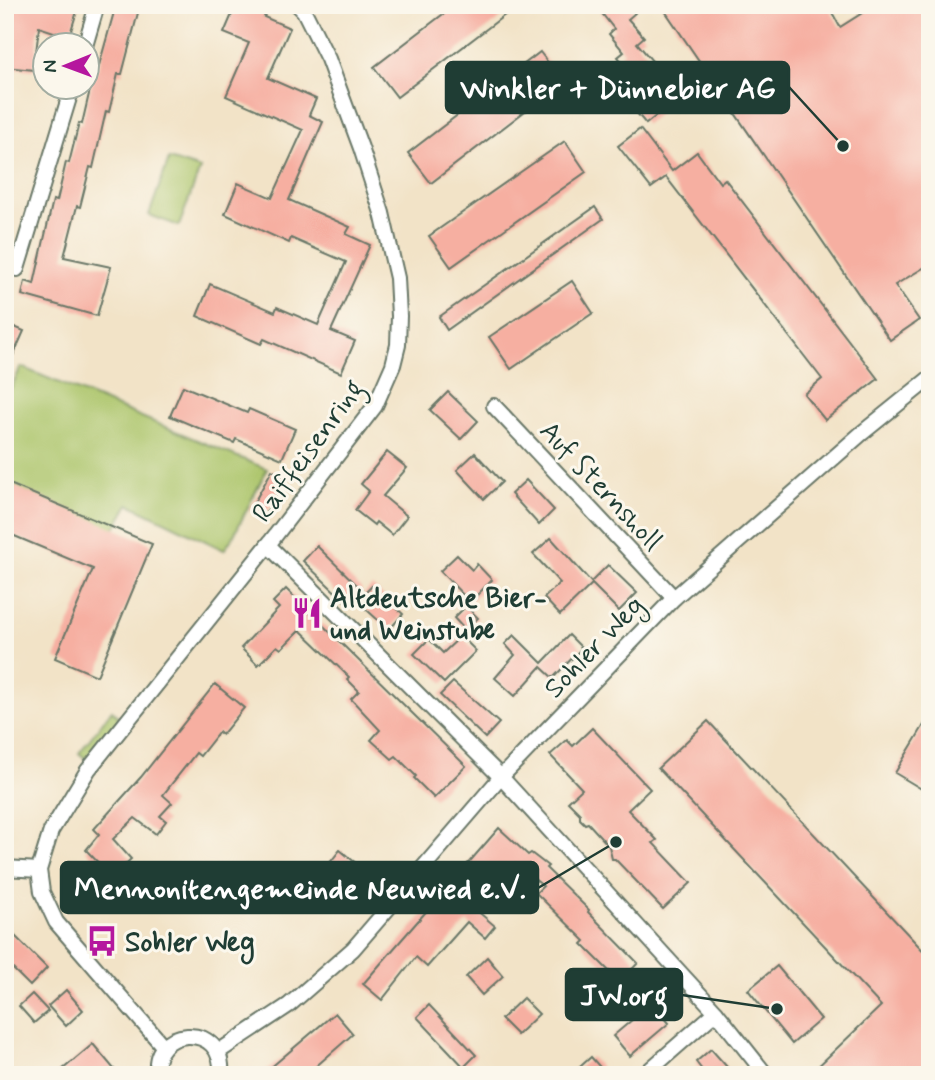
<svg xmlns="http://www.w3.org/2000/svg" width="935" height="1080" font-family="Mynerve,sans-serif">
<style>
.green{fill:#acc56b;stroke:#668150;stroke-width:2}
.building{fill:#f6afa1}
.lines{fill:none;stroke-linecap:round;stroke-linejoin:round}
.minor-casing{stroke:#697767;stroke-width:18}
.minor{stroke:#fff;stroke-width:14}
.labels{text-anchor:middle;stroke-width:6;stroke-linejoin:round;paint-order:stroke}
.street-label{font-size:28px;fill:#1f3d34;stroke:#fbf7ec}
.poi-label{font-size:28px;font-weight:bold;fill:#1f3d34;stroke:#fbf7ec;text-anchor:start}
.leader{fill:none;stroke:#1f3d34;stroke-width:2.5}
.callout-dot{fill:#1f3d34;stroke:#fbf7ec;stroke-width:2.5}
.callout{fill:#1f3d34;stroke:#1f3d34;stroke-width:2.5}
.callout-label{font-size:30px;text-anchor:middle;font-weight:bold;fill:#fff}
</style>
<rect width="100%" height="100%" fill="#fbf7ec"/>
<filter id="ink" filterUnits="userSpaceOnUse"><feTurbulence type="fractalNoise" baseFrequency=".0143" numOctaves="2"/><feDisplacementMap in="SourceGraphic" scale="14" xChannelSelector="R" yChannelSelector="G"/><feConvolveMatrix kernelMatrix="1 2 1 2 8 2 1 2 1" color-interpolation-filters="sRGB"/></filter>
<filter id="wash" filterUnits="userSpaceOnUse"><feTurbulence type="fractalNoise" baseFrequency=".00686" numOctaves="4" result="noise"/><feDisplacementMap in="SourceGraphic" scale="28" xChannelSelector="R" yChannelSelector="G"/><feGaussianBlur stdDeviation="1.57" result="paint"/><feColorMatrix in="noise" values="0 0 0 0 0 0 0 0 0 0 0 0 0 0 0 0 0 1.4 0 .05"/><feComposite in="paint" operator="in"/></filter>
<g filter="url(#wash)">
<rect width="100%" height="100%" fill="#f2e3c7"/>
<g class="green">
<polygon points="169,159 200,169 179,226 149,215"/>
<polygon points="21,367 267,469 233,537 224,550 129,504 114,530 5,483 5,386 11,388"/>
<polygon points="112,710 120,718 87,760 79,753"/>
</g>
<g id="blocks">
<g class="building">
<polygon points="7,5 79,5 69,37 39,27 34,70 5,67"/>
<polygon points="116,5 140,5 122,74 118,74 109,112 106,111 93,168 90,167 80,207 77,206 64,257 111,267 97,316 22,295 25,281 34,284 53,200 57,201 66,162 69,163 79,123 82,124 95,68 98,69"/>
<polygon points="236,5 269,5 264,17 290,28 268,78 316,99 309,115 323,122 289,200 350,227 346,234 370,245 331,331 355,341 341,373 264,339 261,344 197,316 210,284 275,312 277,307 318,325 346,262 291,238 289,243 225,214 238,183 272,198 303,130 226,96 249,43 224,33"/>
<polygon points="455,5 518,5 397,97 374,67"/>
<polygon points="607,5 628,5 635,13 628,19 644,37 637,43 653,62 646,67 662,86 656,91 668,106 646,124 631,106 639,98 625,81 633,75 618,57 624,52 609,34 614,29 600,11"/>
<polygon points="661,5 828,5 840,27 875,5 930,5 930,264 895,285 919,320 890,340"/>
<polygon points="540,52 563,82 431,183 408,153"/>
<polygon points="640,129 672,171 697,152 720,183 725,179 878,379 825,420 804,394 822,379 666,177 651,188 618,146"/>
<polygon points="565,141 586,172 451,267 429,236"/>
<polygon points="595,207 603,219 447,330 439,317"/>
<polygon points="572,281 593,313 511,369 489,337"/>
<polygon points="5,323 24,331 5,374"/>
<polygon points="183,386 247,413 249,409 295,429 282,459 236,439 234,443 170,416"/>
<polygon points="448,392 478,421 461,439 430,410"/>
<polygon points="387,452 407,468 383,496 407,516 392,535 376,522 374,525 355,510 369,491 361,484"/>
<polygon points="475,453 502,482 484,499 457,470"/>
<polygon points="272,470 286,478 263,518 250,510"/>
<polygon points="526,480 554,510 539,525 511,494"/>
<polygon points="5,482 152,544 97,676 55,658 93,569 5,532"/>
<polygon points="551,538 591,582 608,565 637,593 619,611 592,584 560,615 544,598 560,583 533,554"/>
<polygon points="317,546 362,590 348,604 303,561"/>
<polygon points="457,555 472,570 477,564 492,580 470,602 440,571"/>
<polygon points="372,586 403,614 389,630 357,601"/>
<polygon points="286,589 466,766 434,798 414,778 416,776 396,756 392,759 371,740 380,730 351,699 359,691 347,679 349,677 300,630 281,649 277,646 258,665 241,648 279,608 273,602"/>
<polygon points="466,606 478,618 465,630 454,618"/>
<polygon points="514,635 542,663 569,635 582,648 553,678 541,667 515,696 495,678 515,655 505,644"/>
<polygon points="461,636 476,651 444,683 414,654 429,639 443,653"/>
<polygon points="453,682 499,723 485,738 440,695"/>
<polygon points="215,684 244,708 222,735 219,732 200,756 196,753 163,795 172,803 160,816 166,821 156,834 135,818 113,839 131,859 112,877 86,850 99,834 94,829 141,777"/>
<polygon points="930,715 930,794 895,773"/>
<polygon points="708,721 930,958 930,1075 809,1075 881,1006 658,768"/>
<polygon points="592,728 650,789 628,810 657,840 653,843 691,883 663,909 615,859 612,859 609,846 588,823 585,824 580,819 580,814 568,802 582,789 550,755 567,740 573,746"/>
<polygon points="499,828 528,855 531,853 548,866 546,868 589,910 588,912 638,963 620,982 582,944 585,941 536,893 543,886 516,864 475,909 495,926 485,938 467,922 427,967 416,957 382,1000 363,984"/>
<polygon points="340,850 374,878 359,897 325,869"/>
<polygon points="13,934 47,968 30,986 5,961 5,942"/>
<polygon points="487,957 503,976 482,995 466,977"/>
<polygon points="777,966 821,1019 792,1044 748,990"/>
<polygon points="66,990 83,1010 66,1026 48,1006"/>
<polygon points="32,994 48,1011 34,1023 19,1006"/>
<polygon points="523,998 539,1014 517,1035 501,1019"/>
<polygon points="652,1003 669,1023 630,1056 613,1036"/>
<polygon points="429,1005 476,1055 464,1067 417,1017"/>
<polygon points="335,1013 353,1034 321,1062 306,1075 262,1075"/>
<polygon points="93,1044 119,1075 56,1075"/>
<polygon points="711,1049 727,1067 717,1075 706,1075 696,1062"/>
<polygon points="591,1057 607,1075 571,1075"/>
</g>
</g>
</g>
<g filter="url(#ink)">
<use href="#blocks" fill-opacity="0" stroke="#697767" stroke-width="2"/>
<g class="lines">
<defs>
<g id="minor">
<polyline points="85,46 97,5"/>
<polyline points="17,269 72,88"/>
<polyline points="494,406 674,598"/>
<polyline points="268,545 501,777 716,1012 766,1075"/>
<polyline points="5,868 39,870"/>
<polyline points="164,1047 56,922 42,892 39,870 51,831 88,770 268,545 375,406 393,365 398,345 399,316 397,278 382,213 361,148 328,59 304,11 298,5"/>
<polyline points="218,1052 289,1005 353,949 501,777 674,598 862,433 930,378"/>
<path d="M 158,1075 C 147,1027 226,1019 221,1075"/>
<polyline points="644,1075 716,1012"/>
</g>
</defs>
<use href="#minor" class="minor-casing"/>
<use href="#minor" class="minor"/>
</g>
</g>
<defs>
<symbol id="restaurant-bare" viewBox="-9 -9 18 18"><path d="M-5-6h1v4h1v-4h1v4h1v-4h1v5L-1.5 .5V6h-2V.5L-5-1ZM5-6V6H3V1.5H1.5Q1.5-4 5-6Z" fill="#b5179e" stroke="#fbf7ec" stroke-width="2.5" paint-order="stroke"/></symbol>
<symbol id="bus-bare" viewBox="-9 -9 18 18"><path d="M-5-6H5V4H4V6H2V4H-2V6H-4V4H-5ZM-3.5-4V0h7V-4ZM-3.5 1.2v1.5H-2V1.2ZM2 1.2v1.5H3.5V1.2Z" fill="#b5179e" stroke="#fbf7ec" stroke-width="2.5" paint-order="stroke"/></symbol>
</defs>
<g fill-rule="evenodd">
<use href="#restaurant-bare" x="285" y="591" width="44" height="44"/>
<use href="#bus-bare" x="80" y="919" width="44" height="44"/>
</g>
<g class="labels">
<g class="street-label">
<text transform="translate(307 450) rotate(-54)" y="10">Raiffeisenring</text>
<text transform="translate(602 485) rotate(47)" y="10">Auf Sternsholl</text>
<text transform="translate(593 646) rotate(-46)" y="10">Sohler Weg</text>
</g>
<g class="poi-label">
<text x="330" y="607">Altdeutsche Bier-<tspan x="330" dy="32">und Weinstube</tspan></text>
<text x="125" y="951">Sohler Weg</text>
</g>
</g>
<path class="leader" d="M843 146L789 87M616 842L538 888M777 1009L682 995"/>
<g class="callout-dot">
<circle cx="843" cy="146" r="7"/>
<circle cx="616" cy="842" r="7"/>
<circle cx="777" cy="1009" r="7"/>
</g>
<g class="callout">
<rect x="446" y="62" width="343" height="51" rx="7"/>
<rect x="61" y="862" width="477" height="51" rx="7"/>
<rect x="566" y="969" width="116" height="51" rx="7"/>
</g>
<g class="callout-label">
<text x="618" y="98">Winkler + Dünnebier AG</text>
<text x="300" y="898">Mennonitengemeinde Neuwied e.V.</text>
<text x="624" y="1005">JW.org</text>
</g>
<rect width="935" height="1080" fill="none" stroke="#fbf7ec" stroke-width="28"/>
<g transform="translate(66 66) rotate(269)"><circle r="33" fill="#fbf7ec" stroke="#a3ada2" stroke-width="2"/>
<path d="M0-5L12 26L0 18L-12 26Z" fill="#b5179e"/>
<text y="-10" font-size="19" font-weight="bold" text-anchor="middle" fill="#1f3d34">N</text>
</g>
</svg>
